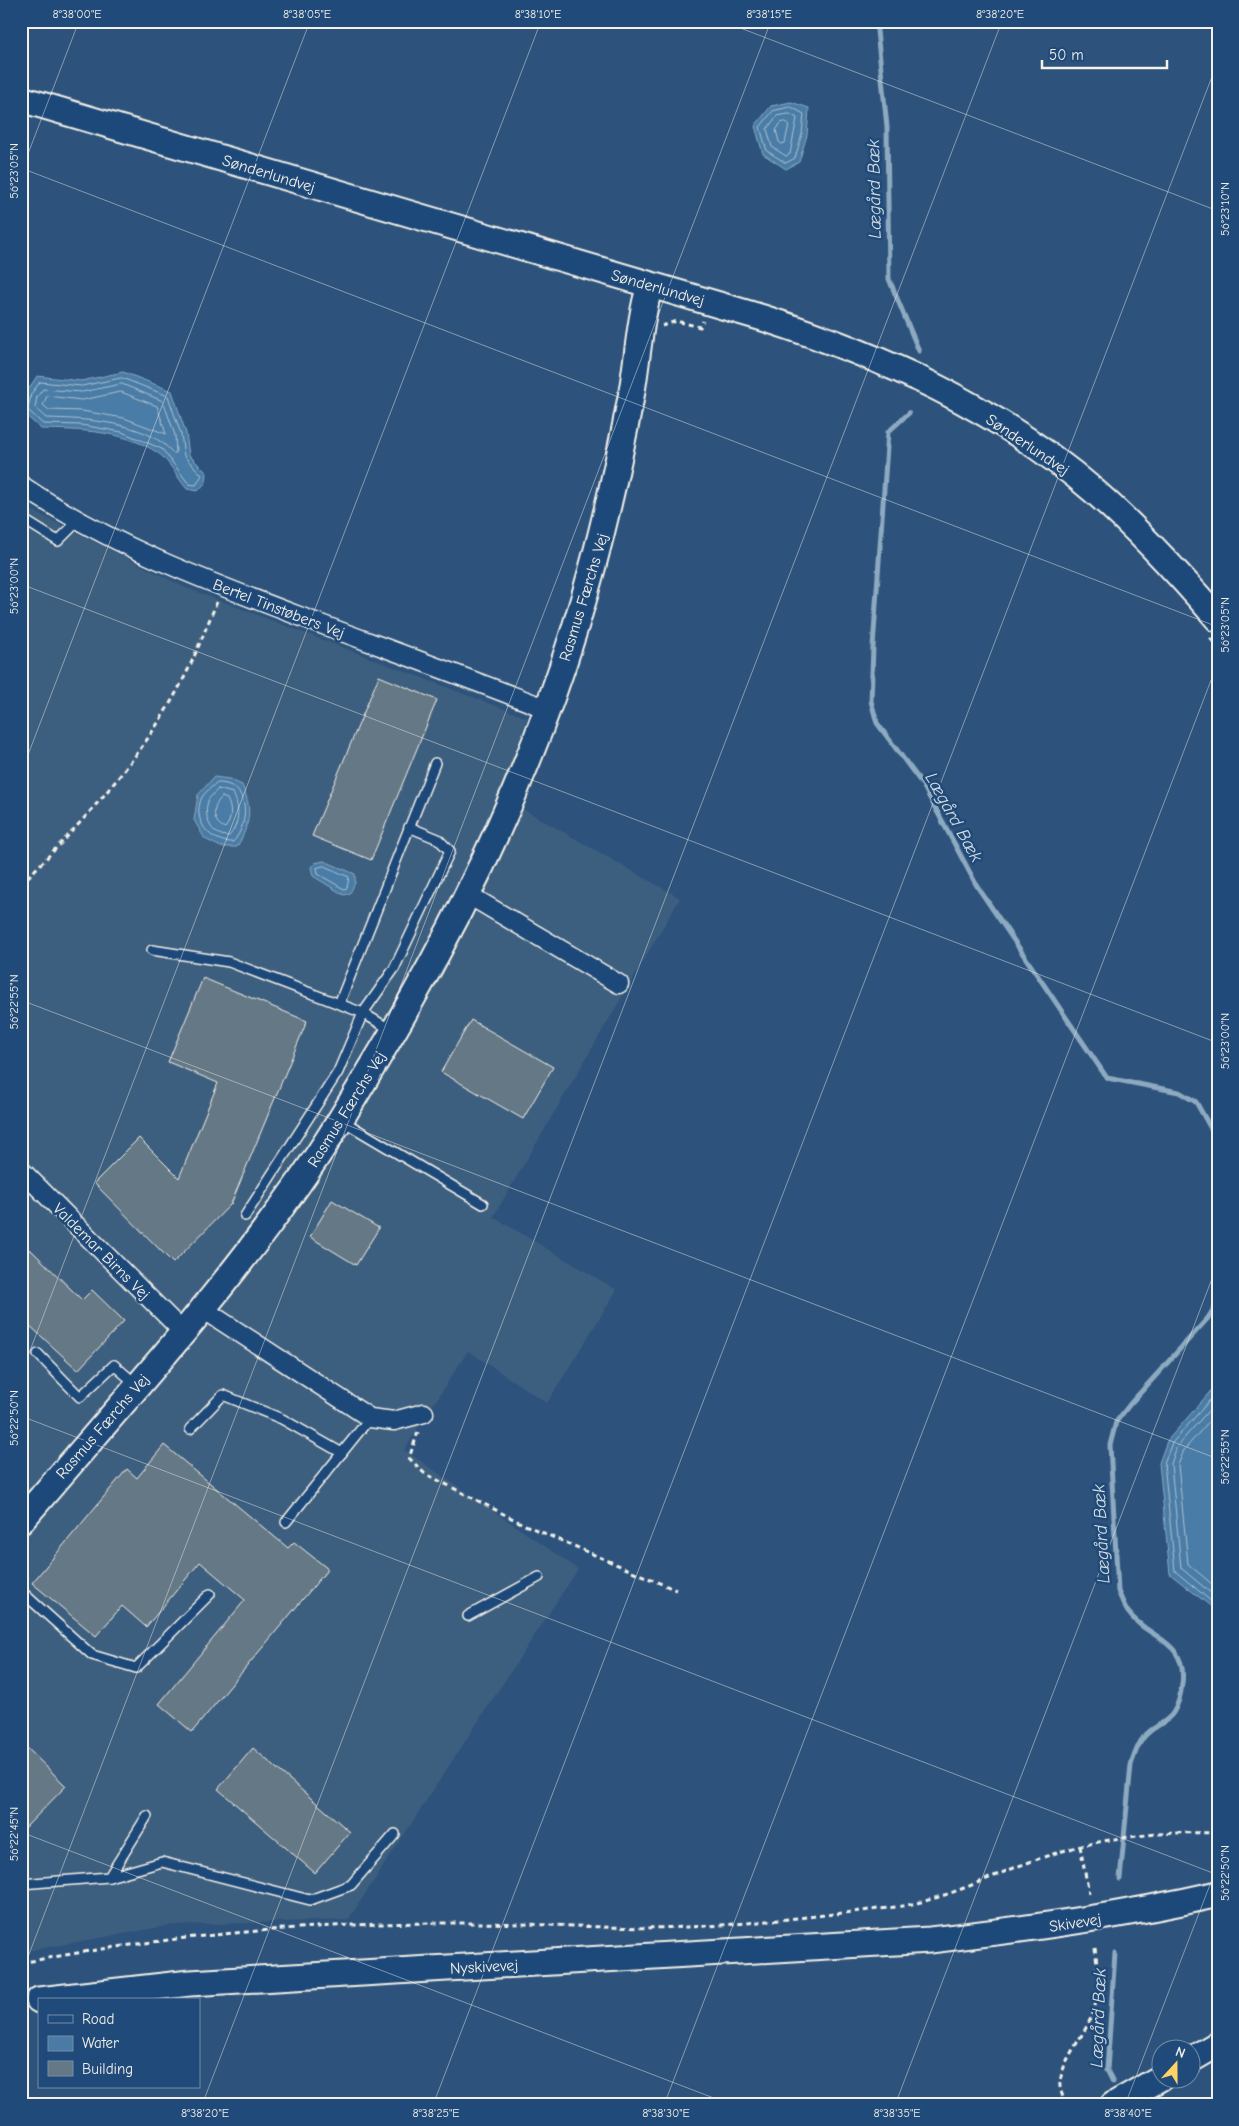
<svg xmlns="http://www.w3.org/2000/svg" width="1239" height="2126" font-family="'Comic Neue',sans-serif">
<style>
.built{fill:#3e5e7f}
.water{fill:#497ba6;stroke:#8daac0}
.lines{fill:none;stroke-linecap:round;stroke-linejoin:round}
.shore{stroke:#b0c2ce;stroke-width:1}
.stream{stroke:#8daac0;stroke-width:5}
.building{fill:#657886;stroke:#f4f1e8}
.lane-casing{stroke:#f4f1e8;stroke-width:12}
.street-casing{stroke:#f4f1e8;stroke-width:21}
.secondary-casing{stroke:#f4f1e8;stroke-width:29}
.path{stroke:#f4f1e8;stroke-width:3;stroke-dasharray:5 4;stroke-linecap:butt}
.lane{stroke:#1f4a7a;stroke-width:9}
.street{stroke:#1f4a7a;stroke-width:18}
.secondary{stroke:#1f4a7a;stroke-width:25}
.ticks{fill:none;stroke:#f4f1e8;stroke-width:1;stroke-opacity:0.45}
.labels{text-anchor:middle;stroke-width:5;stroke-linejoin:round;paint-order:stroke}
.street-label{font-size:16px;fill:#f4f1e8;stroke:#1f4a7a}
.water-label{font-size:18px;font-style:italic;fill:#dadfde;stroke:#1f4a7a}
.neatline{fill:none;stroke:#f4f1e8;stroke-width:2}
.ticks-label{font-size:12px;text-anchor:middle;fill:#f4f1e8}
</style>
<rect width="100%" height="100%" fill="#2d537c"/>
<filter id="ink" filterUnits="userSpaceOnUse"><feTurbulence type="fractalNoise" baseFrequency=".02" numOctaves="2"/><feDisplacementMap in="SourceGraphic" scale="10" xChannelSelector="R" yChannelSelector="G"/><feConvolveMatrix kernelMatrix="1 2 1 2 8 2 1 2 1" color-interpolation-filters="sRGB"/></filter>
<g filter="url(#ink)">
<polygon class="built" points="21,505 184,587 527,718 501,797 680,898 493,1217 617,1290 547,1403 468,1351 404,1450 578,1569 348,1920 172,1925 21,1952"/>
<g class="water">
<polygon points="791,102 809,108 807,135 799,162 786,169 763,154 755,126 771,106"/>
<path d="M 123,372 L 172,391 L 186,433 L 189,455 L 207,473 L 206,482 L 198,491 L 187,489 C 178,479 169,460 158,453 C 124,430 80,430 41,429 L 23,413 L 26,393 L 37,376 L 81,381 Z"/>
<path d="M 214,777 L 229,779 L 242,785 C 253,810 250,823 237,847 L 221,847 L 205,839 L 194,820 L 198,795 Z"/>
<polygon points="324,861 355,874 355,883 350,893 344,895 313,876 311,867 315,863"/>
<polygon points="1215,1386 1218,1387 1218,1612 1170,1574 1159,1463 1167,1441"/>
</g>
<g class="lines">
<g class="shore">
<polygon points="791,107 804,114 802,134 795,158 786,163 767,151 760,127 773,111"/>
<polygon points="790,114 797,118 790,154 786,156 772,147 767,129 777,116"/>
<polygon points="786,122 789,124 785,143 782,144 779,142 776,130 781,123"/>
<polygon points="122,378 168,396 181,434 184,456 202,475 196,485 189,484 162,449 122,432 81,425 43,424 28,410 31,394 40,382 81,386"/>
<path d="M 122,384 L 163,401 L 175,435 L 176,453 L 173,453 C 147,421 84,419 46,418 L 35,408 L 37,397 L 43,389 L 82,392 Z"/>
<polygon points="121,392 157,406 166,434 124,418 82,411 49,410 43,405 47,396 82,400"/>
<path d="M 216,783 C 250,781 251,822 233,842 C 210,843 191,820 202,797 C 205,792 212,787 216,783 Z"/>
<path d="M 218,789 L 233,793 C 240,807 240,824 229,836 C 211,837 203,817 208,801 C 209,797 215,793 218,789 Z"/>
<path d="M 222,797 L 227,799 C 232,808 232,820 225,828 C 211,822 212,806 222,797 Z"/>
<polygon points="324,866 349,877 347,888 344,889 318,874 317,868"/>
<polyline points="1218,1391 1172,1443 1164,1463 1175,1571 1218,1607"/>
<polyline points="1218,1400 1177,1446 1171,1464 1181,1568 1218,1599"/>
<polyline points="1218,1411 1184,1450 1178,1465 1188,1564 1218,1589"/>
</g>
<g class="stream">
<polyline points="876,21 887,127 889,279 919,351"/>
<polyline points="909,413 888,432 873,647 871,701 877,723 923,785 977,886 1107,1078 1179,1092 1196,1102 1218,1141"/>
<path d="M 1120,1879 L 1131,1765 C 1135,1753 1139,1740 1149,1732 C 1156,1726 1168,1721 1173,1713 C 1178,1705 1181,1693 1182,1684 C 1188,1639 1147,1639 1128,1612 C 1124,1606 1121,1598 1118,1591 L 1110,1445 L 1116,1422 L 1130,1404 L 1208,1318 L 1218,1302"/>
<polyline points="1113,2082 1107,2070 1115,1953"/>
</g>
</g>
<g class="building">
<polygon points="379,676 437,700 371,860 312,836"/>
<polygon points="203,978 307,1021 231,1204 173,1263 94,1183 139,1138 179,1178 218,1083 168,1062"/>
<polygon points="471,1020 553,1067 523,1119 441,1072"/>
<polygon points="332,1200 379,1228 356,1265 310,1237"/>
<polygon points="30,1249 82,1300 92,1290 124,1321 78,1370 28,1324 21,1330 21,1258"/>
<polygon points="164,1445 288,1548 294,1542 328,1569 192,1732 159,1704 245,1600 200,1562 146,1627 122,1606 96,1636 32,1583 127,1469 137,1478"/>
<polygon points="21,1742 66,1786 21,1832"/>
<polygon points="253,1748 350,1832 315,1873 218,1789"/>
</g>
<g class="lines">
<defs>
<g id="lane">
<polyline points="21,518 58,541 78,521"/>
<polyline points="152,950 229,962 363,1013 391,1030"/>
<polyline points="339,1004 435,763"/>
<polyline points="341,1120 483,1204"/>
<polyline points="245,1216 338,1072 363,1013 394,969 450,851 438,839 409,827"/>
<polyline points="38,1354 80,1397 114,1365 137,1385"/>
<polyline points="190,1429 223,1395 282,1419 342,1453"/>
<polyline points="286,1522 370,1418"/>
<polyline points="21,1591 92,1655 136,1668 210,1594"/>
<polyline points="468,1616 539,1577"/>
<polyline points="109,1877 162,1862 310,1900 351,1885 395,1834"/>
<polyline points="21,1884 109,1877 147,1816"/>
</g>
<g id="street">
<path d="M 21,485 C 106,543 203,580 299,616 C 382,647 465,677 547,709"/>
<polyline points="467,894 619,984"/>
<polyline points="21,1170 183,1332"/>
<polyline points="203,1309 370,1418 394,1421 424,1413"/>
</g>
<g id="secondary">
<path d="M 21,99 L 763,318 C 882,356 998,408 1094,491 C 1139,530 1179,574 1218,619"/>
<path d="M 21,1521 C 115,1411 213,1305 296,1187 C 328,1142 355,1096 383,1049 C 462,917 528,778 574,631 C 598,554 616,476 631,397 C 638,359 639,321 650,285"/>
<path d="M 39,2000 L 190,1983 L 930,1940 C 1027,1929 1123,1916 1218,1894"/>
<polyline points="1192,2059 1218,2044"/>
<polyline points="1113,2105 1162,2077"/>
</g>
</defs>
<use href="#lane" class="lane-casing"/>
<use href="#street" class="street-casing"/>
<use href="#secondary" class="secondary-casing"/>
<g class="path">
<polyline points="662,326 676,321 700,327 703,321"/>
<polyline points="1210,638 1218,647"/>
<path d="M 21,884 C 85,820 147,753 187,672 C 198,649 207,625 217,602"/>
<polyline points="418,1432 409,1458 424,1473 525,1525 676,1590"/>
<polyline points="1080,1846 1089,1894"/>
<path d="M 21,1963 C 168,1935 320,1922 469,1923 C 542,1923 615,1930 688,1927 C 755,1924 822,1915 888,1908 C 945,1902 996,1872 1050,1855 C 1103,1837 1162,1831 1218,1833"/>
<path d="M 1066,2105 C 1064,2099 1059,2089 1060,2083 C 1063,2057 1084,2037 1093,2013 C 1100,1992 1098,1969 1095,1948"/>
</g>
<use href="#lane" class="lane"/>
<use href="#street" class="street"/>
<use href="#secondary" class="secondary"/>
</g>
</g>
<path class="ticks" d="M 722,21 L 1218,211M 21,168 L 1218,627M 21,172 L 79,21M 21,584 L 1218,1043M 21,773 L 310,21M 21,1000 L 1218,1459M 21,1374 L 541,21M 21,1416 L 1218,1875M 21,1832 L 732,2105M 21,1975 L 771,21M 202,2105 L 1002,21M 433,2105 L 1218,61M 664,2105 L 1218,662M 895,2105 L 1218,1263M 1125,2105 L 1218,1864"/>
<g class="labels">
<g class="street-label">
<text transform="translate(269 173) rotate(17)" y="6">Sønderlundvej</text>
<text transform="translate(658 287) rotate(16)" y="6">Sønderlundvej</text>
<text transform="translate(1028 444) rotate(34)" y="6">Sønderlundvej</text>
<text transform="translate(583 597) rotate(-73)" y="6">Rasmus Færchs Vej</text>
<text transform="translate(279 608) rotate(21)" y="6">Bertel Tinstøbers Vej</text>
<text transform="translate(346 1109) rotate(-58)" y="6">Rasmus Færchs Vej</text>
<text transform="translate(102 1251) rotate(45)" y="6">Valdemar Birns Vej</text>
<text transform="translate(102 1426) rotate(-49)" y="6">Rasmus Færchs Vej</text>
<text transform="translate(1075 1922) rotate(-9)" y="6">Skivevej</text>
<text transform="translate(484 1966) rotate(-3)" y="6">Nyskivevej</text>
</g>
<g class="water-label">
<text transform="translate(874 189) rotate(-91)" y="6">Lægård Bæk</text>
<text transform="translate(954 817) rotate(61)" y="6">Lægård Bæk</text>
<text transform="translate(1101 1534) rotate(-93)" y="6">Lægård Bæk</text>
<text transform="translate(1098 2018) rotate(-88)" y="6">Lægård Bæk</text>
</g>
</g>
<rect width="1239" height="2126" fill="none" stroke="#1f4a7a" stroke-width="55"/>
<rect x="38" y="1998" width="162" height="90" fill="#1f4a7a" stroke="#748da6"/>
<rect x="48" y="2015" width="25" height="8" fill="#1f4a7a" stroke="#748da6"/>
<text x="82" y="2024" font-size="15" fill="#f4f1e8">Road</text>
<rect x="48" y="2036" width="25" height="15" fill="#497ba6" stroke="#748da6"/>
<text x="82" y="2048" font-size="15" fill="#f4f1e8">Water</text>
<rect x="48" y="2061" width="25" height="15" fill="#657886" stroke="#748da6"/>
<text x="82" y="2074" font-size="15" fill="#f4f1e8">Building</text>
<g transform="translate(1176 2064) rotate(21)"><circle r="24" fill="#1f4a7a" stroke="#748da6"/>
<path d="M0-4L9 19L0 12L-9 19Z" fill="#ffd166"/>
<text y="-8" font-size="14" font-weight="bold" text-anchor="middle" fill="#f4f1e8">N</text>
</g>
<path d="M1042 60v8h125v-8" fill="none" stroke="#f4f1e8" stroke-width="2.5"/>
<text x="1049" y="60" font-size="15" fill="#f4f1e8" stroke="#1f4a7a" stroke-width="4" paint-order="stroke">50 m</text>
<rect x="28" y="28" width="1184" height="2070" class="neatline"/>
<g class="ticks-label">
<text x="77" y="18">8°38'00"E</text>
<text x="307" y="18">8°38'05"E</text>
<text x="538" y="18">8°38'10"E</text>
<text x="769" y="18">8°38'15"E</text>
<text x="1000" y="18">8°38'20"E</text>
<text transform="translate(14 171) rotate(-90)" y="4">56°23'05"N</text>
<text transform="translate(1225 209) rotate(-90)" y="4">56°23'10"N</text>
<text transform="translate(14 586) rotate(-90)" y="4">56°23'00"N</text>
<text transform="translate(1225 625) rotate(-90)" y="4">56°23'05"N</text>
<text transform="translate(14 1002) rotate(-90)" y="4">56°22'55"N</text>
<text transform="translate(1225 1041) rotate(-90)" y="4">56°23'00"N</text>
<text transform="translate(14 1418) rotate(-90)" y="4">56°22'50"N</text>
<text transform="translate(1225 1457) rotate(-90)" y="4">56°22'55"N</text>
<text transform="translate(14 1834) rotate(-90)" y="4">56°22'45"N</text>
<text transform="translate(1225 1873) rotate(-90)" y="4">56°22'50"N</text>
<text x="205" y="2117">8°38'20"E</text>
<text x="436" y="2117">8°38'25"E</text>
<text x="666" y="2117">8°38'30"E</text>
<text x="897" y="2117">8°38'35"E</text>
<text x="1128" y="2117">8°38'40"E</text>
</g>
</svg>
